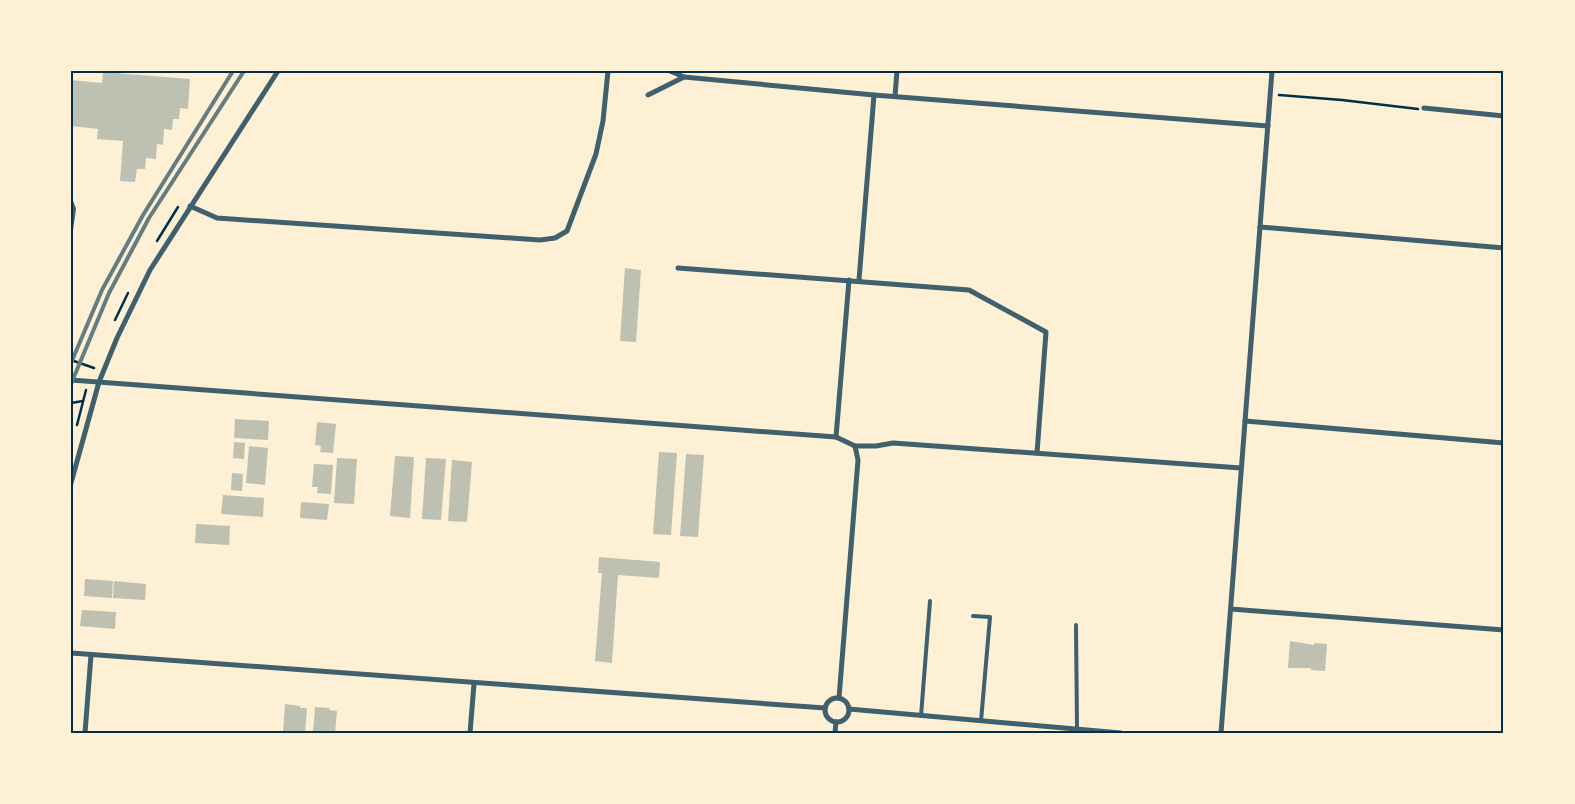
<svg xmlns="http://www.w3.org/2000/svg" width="1575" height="804" font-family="Inter,sans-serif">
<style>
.building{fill:#bec0b2}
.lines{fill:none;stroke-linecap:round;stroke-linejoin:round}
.path{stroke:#003049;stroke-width:2.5}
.service{stroke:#3f606c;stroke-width:4}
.minor{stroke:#3f606c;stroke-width:5}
.rail{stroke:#657d81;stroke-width:4}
.neatline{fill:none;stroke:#003049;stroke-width:2}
</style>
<rect width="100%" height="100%" fill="#fdf0d5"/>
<g class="building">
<polygon points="103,72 190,79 188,109 180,108 179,119 173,119 172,130 164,129 163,145 157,144 156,159 146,158 145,169 137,169 135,182 120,181 123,141 97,139 98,129 71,126 71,80 102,83"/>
<polygon points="625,268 641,270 636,342 620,341"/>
<polygon points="235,419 269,421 268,440 234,438"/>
<polygon points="317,422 336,424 333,453 320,452 321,446 315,445"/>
<polygon points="234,442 245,443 244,459 233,458"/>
<polygon points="249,446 268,448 265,485 246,483"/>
<polygon points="659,452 677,453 671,535 653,534"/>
<polygon points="686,454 704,455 698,537 680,536"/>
<polygon points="395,456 414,457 410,518 390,516"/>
<polygon points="337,458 357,459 354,504 334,503"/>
<polygon points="426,458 446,459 441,520 422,519"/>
<polygon points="452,460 472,462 467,522 448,521"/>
<polygon points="314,464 333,465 331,494 317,493 318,487 312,487"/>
<polygon points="232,473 243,474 242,491 231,490"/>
<polygon points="223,495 264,498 263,517 221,514"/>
<polygon points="301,502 329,504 327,520 300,518"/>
<polygon points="196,524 230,526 229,545 195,543"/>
<polygon points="599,557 660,562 659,578 618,575 612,663 595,661 602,573 598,573"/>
<polygon points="85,579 113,581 112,598 84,596"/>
<polygon points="114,581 146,584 145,600 113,598"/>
<polygon points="82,610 116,612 115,629 80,626"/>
<polygon points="1290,641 1314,645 1314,643 1327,644 1325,671 1311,670 1311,668 1288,668"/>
<polygon points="285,704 300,706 300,708 307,708 305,733 283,733"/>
<polygon points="315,707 330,708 329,710 337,711 335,733 313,733"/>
</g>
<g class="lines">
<g class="path">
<polyline points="1279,95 1342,100 1418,109"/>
<polyline points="157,241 178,207"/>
<polyline points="115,320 128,293"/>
<polyline points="71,360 94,368"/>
<polyline points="71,403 83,401"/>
<polyline points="77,425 86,390"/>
</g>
<g class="service">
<polyline points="71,201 74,209 71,230"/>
<polyline points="973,616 990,617 981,721"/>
<polyline points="1076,625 1077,729"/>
<polyline points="921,716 930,601"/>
</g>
<g class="minor">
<polyline points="670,71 684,77 874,95 1268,126"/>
<polyline points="648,95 684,77"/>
<polyline points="895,96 897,71"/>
<polyline points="1424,108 1504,116"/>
<polyline points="190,206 217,218 540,240 555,238 567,231 596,154 603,121 608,71"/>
<polyline points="1260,227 1504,248"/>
<polyline points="678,268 969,290 1046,332 1037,453"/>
<polyline points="859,280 874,95"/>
<polyline points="71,380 836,437 855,446 876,446 893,443 1241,468"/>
<polyline points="1245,421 1504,443"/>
<polyline points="836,437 849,280"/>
<polyline points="71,483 99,382 117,338 150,270 278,71"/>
<polyline points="1231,609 1504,630"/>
<polyline points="71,653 825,708"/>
<circle cx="837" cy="710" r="12"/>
<polyline points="839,698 858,460 855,446"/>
<polyline points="849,709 1121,733"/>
<polyline points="85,733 91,655"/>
<polyline points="470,733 474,684"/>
<polyline points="835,733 836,722"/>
<polyline points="1221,733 1272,71"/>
</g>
<g class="rail">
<polyline points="71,363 102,290 143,215 233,71"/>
<polyline points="71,384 109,293 149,218 244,71"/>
</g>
</g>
<rect width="1575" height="804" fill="none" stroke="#fdf0d5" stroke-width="145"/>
<rect x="72" y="72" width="1430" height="660" class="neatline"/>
</svg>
